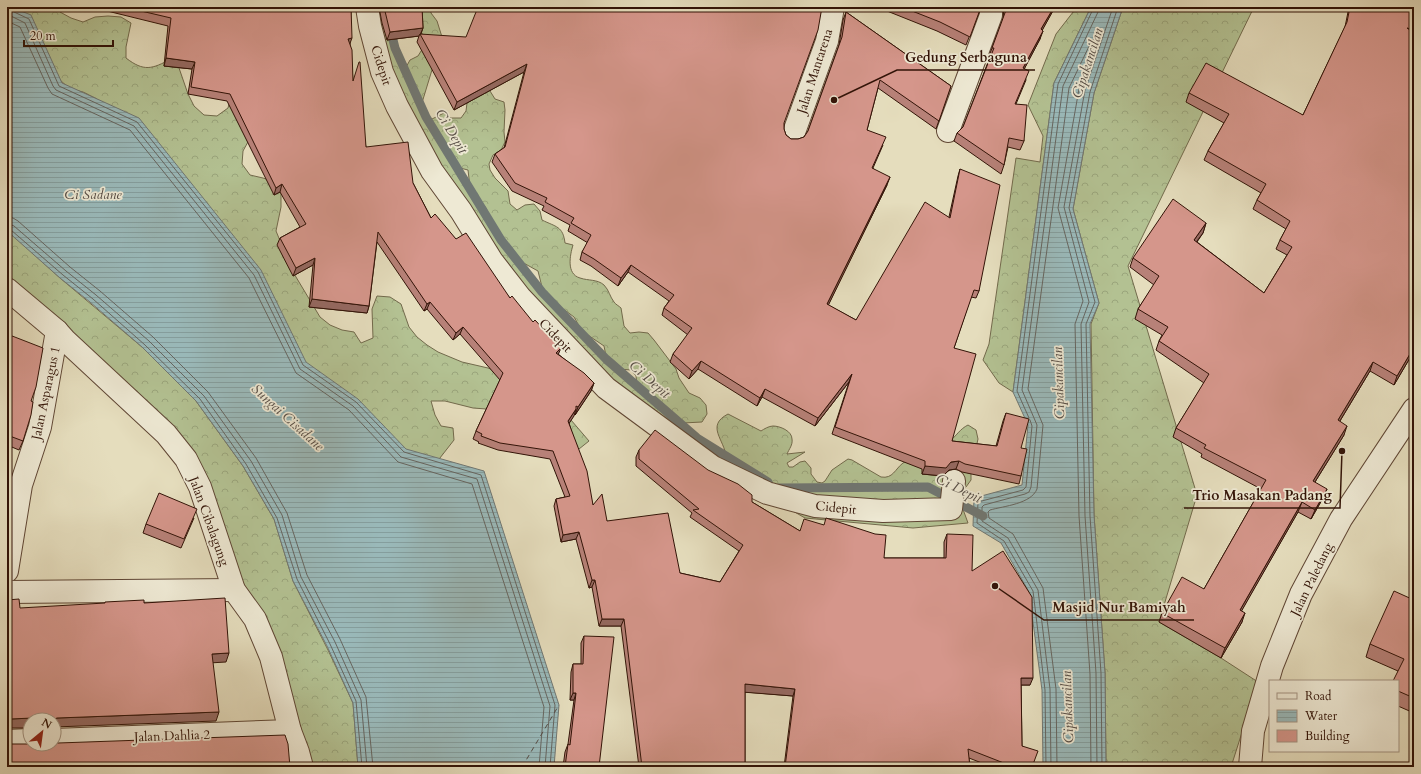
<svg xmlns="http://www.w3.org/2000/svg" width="1421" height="774" font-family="Cardo,serif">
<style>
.forest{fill:url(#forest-crowns);stroke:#726a4c;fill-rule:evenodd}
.water{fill:url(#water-rules);stroke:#707773}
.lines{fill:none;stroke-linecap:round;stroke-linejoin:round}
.shore{stroke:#666661;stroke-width:1}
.stream{stroke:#707773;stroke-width:9}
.ferry{stroke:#564d46;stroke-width:1;stroke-dasharray:5 4;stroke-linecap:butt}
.minor-casing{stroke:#5f4634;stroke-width:24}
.minor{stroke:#eee9d4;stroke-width:22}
.wall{fill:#b78178;stroke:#321307}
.shaded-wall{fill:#956961;stroke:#321307}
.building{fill:#d5968b;stroke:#321307}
.labels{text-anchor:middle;stroke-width:3.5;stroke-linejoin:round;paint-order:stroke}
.street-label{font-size:13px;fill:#321307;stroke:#eee9d4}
.water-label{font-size:14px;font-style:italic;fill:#564d46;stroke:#eee9d4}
.leader{fill:none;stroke:#321307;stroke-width:1.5}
.callout-dot{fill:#321307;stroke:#eee9d4;stroke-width:1.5}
.callout-label{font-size:14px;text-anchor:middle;font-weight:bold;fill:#321307;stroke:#eee9d4;stroke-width:3.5;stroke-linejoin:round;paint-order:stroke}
</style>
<defs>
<pattern id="forest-crowns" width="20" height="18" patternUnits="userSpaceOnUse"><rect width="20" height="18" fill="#b3c192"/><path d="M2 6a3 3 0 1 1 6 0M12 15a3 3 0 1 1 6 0" fill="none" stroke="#9aa57c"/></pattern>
<pattern id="water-rules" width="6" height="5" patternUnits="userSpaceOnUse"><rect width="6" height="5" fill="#9ababb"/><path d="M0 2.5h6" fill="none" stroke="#859f9f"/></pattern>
</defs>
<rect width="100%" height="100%" fill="#e5ddbd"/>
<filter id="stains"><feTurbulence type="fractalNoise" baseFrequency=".005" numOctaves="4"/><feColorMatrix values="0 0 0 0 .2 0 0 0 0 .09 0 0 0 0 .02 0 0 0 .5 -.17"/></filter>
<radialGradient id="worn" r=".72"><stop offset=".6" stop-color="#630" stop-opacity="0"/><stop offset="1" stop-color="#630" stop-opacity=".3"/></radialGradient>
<g class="forest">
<path d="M 7,7 L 55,7 L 60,12 L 71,18 L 83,22 L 95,17 L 108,16 L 121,17 L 131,23 L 126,47 L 126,58 C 144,72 152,69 171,59 L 179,68 L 188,94 L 194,106 L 204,115 L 217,116 L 228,108 L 231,96 L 249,140 L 243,151 L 242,164 L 250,175 L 263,178 L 275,182 L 281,194 L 281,207 L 276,231 L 293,272 L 320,317 L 330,325 L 342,330 L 354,332 L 361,343 L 373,338 L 372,309 L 377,296 L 390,297 L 401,304 L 409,327 L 417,337 L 427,345 L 438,352 L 462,362 L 488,368 L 501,373 L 565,413 L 589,441 L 579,449 L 500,410 L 473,408 L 445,401 L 431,401 L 435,415 L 441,426 L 453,428 L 454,440 L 436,463 L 356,443 L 97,99 L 83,92 L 70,89 L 60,80 Z"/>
<path d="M 367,7 L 385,7 L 395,48 L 405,69 L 410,60 L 418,56 L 426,43 L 417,22 L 418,7 L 430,7 L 431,13 L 437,21 L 442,37 L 421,106 L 428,121 L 444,113 L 451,118 L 461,118 L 466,111 L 467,103 L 490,87 L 490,91 L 495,99 L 504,102 L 505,110 L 504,132 L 505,142 L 501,150 L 493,155 L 489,164 L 490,170 L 495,178 L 508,191 L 510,204 L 517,210 L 525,205 L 534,204 L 540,211 L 542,220 C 556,227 563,226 565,243 L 573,245 C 570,255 566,274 580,278 C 589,281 597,279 604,285 C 609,290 610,297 614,302 C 615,304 619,306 621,308 L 624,326 L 630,333 L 639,332 L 648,333 L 654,340 L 676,369 L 679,378 L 689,393 L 700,398 L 706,405 L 707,414 L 702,422 L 683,423 L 677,421 L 697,438 L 726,457 C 725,440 705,426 728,414 L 761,431 C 764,429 769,426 773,426 C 780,426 792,431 792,439 C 793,445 789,449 787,454 L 805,452 L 787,463 L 789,467 L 793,467 L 800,462 L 805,461 L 811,468 L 811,474 L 817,482 L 822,483 L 825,481 L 832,470 L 848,459 L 852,460 L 881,477 C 893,479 895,469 903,463 C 918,454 937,450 951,440 C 957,435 960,429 968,425 L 976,430 L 978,439 L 971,470 L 971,480 L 966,487 L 955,498 L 960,501 L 968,523 L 913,528 L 805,518 L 710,463 L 597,373 L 488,258 L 421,151 ZM 444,147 L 447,147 L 460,168 L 468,170 L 470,187 L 486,208 L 495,230 L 489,222 ZM 520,261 L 538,271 L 543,291 ZM 557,306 L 566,311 L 574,317 L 582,331 L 604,346 L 606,356 L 568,319 ZM 619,369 L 631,370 L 636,376 L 637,385 Z"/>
<polygon points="1077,7 1091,7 1054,83 1013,392 999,383 983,360 989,344 1016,158 1040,162 1043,136 1028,105 1056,34"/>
<polygon points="1123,7 1167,7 1175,11 1177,7 1254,7 1128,266 1197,495 1159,622 1221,658 1258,682 1231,767 1106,767 1105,673 1094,515 1091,324 1099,303 1073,209 1094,93"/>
<polygon points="7,230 60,278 142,347 196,401 243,466 274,519 293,581 328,650 353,703 358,767 299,767 271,657 166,434 7,290"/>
</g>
<g class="water">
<polygon points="7,7 11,7 31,15 62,83 139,118 261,270 306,362 358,399 406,449 484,471 559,705 554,767 358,767 353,703 327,646 293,581 274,519 243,466 196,401 142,347 90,302 60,278 7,231"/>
<polygon points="1091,7 1123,7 1094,93 1073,209 1099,303 1090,324 1094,515 1105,673 1106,767 1043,767 1042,690 1029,592 1001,543 973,526 974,498 1022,485 1028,425 1013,392 1054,83"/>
</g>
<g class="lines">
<g class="shore">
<polyline points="12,7 14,12 29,19 59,86 137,122 258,272 303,365 356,402 404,452 481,475 555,705 550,767"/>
<polyline points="7,11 11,16 25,23 53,86 56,90 134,126 254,275 300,369 353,406 401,457 477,479 550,706 545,767"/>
<polyline points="7,21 20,27 48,88 52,94 130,130 249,278 296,373 349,410 398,462 472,484 544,707 539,767"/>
<polyline points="7,217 13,218 18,221 70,267 100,291 153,337 208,392 256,458 287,513 307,575 340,639 366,697 373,767"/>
<polyline points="7,223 14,226 66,271 96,295 149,341 204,396 251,461 282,515 301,577 335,642 361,700 367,767"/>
<polyline points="7,228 11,230 63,275 93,299 145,345 200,399 246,464 277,518 297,579 330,644 356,701 362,767"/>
<polyline points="1029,418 1017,391 1058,84 1094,7"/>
<polyline points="1030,420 1032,426 1026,487 1023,490 978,502 977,523 1004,541 1033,591 1045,690 1046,767"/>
<polyline points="1051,767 1050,689 1038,590 1008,538 982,521 982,507 984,505 1025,494 1029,492 1031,487 1037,425 1022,390 1063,86 1098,12 1099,7"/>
<path d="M 1057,767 L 1056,689 L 1043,588 L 1013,534 L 989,518 L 988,512 L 990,510 C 1004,506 1031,504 1037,489 L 1043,425 L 1028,389 L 1069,88 L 1092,40 L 1093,39 L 1095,41 L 1079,89 L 1058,208 L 1083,301 L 1075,324 L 1079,516 L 1090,674 L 1091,767"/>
<polyline points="1097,767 1096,673 1085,516 1081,324 1089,302 1064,207 1085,90 1113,7"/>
<polyline points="1102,767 1101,673 1090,516 1086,324 1095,302 1069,208 1090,92 1118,7"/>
</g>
<g class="stream">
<polyline points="385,7 395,48 426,117 501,240 542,292 606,359 697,438 768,482"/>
<polyline points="779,488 928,487 983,516"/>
</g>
<polyline class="ferry" points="522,767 559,705"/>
<defs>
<g id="minor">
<polyline points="367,7 370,26 382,72 397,106 432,171 461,211 492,261 520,297 606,388 713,467 767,493 815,506 883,511 951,509 954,481"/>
<polyline points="948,131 991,15 991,7"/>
<polyline points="793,135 827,41 833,7"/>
<polyline points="7,289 57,331 65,340 166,434 186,459 200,487 234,590 255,619 271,657 290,731 298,752 302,767"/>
<polyline points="7,571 21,485 40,427 57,331"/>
<polyline points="7,592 234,590"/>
<polyline points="54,740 290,731"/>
<polyline points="7,741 30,740"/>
<polyline points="1250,767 1253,731 1272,666 1301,594 1341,519 1414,409"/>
</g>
</defs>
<use href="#minor" class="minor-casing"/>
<use href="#minor" class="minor"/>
</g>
<g class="wall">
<polygon points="95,7 351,7 350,44 353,80 366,147 413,183 431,218 456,239 510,298 558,354 594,383 591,391 575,415 574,414 569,423 593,505 607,521 680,573 720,582 739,551 690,517 692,513 636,466 636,457 639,450 752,502 800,531 884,558 944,558 944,542 947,534 972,571 1030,685 1021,685 1022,746 1032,767 992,767 969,758 970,767 784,767 793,696 745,692 745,767 639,767 621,626 599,626 592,587 589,588 576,539 561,542 554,506 556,499 565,497 550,459 498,450 478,443 479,442 473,439 476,431 500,380 460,334 453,340 427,309 424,311 377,242 369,306 367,313 309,307 313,265 293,276 277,245 280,238 300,227 280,192 274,195 227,101 188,94 192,69 164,66 168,26 95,8"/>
<polygon points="379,7 422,7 423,28 421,34 784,123 784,129 786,135 791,139 798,139 804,137 808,131 839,45 843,20 846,12 951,86 936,129 878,88 867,130 883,145 873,168 887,185 828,305 856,320 949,217 958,176 960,169 979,291 976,298 971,297 954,348 952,441 996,446 1003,421 1006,413 1021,448 1021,476 1019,484 962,472 956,469 949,470 943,476 922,474 922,469 832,434 849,382 815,426 762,397 757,406 698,369 689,379 670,362 673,354 688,335 662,315 664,308 669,301 628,272 618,286 591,266 580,260 582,252 588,243 568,231 570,225 542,210 544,206 512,191 492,162 495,154 504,148 524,72 454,110 417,42 419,36 387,40 382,23"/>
<polygon points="877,7 981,7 966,45 937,31"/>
<polygon points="1004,7 1055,7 1042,30 1040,39 1024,69 1026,80 1016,104 1024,141 1020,150 1008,147 1004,165 1001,174 954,141 957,133 963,127 990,57 989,56 1003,19"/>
<polygon points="1167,7 1177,7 1175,11"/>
<polygon points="1349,7 1414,7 1414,351 1394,385 1370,371 1340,421 1344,435 1315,482 1323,498 1311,519 1298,512 1241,611 1242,622 1221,658 1159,622 1162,613 1204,589 1261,489 1201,457 1202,454 1173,437 1176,428 1204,383 1156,350 1159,341 1162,335 1135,319 1138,309 1154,285 1130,267 1133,258 1206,223 1203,233 1197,242 1264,293 1287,255 1276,249 1280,240 1286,229 1253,209 1257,200 1261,193 1204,160 1208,151 1224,123 1186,102 1189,93 1303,115 1345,27"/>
<polygon points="7,334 31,401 23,441 19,450 7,445"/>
<polygon points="194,518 181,548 143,533 146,524"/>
<polygon points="1414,600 1414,713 1398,706 1398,671 1366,657 1370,644"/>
<polygon points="584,636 599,767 563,767 565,752 568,744 574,700 570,700 571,672 573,664 581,664 581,643"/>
</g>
<g class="shaded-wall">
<polygon points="1054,7 1055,7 1038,38 1041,29"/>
<polygon points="423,28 420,35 420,34 419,36 387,40 390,32"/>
<polygon points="1043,31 1040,39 1020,77 1023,68"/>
<polygon points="352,38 349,46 348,39"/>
<polygon points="166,58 195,62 192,69 164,66"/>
<polygon points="527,64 524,72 454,110 457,102"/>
<polygon points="890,177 887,185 825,312 827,304"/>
<polygon points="282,184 280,192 274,195 276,188"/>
<polygon points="1206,223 1203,233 1191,249 1194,240"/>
<polygon points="315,258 313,265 293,276 296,268"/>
<polygon points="631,265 628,272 618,286 621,278"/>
<polygon points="312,299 369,306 367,313 309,307"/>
<polygon points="430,302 427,309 424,311 427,304"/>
<polygon points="463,327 460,334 453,340 456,333"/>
<polygon points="1414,347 1414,351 1394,385 1397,376"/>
<polygon points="561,348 558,355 556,353"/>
<polygon points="701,361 698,369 689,379 692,371"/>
<polygon points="1373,362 1370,371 1335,429 1338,420"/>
<polygon points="852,374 849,382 815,426 818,418"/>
<polygon points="594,383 591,391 575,415 578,407"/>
<polygon points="765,389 762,397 757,406 760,398"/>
<polygon points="576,409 574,416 566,428 568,421"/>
<polygon points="1347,426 1344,435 1310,490 1313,481"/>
<polygon points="959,461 956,469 949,470 943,476 922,474 925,466"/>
<polygon points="1327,489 1323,498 1311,519 1315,510"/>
<polygon points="1302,502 1298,512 1237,619 1240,610"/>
<polygon points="579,532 576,539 561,542 563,535"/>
<polygon points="592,580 595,580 592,587 589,588"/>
<polygon points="1245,613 1242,622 1221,658 1225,648"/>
<polygon points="602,619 624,619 621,626 599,626"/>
<polygon points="229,653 226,662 209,663 212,654"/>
<polygon points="1021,678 1033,678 1030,685 1019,685"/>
<polygon points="745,684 795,689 793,696 742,692"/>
<polygon points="573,693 576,693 574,700 570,700"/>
<polygon points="219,712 216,721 54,727 54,720 52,720 57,718"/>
<polygon points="33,718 32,720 30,720 29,728 7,728 7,720 10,719"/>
</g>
<g class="building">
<polygon points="124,7 351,7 352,38 348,39 352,50 353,81 359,62 360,62 366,147 408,142 413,183 431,218 435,214 456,239 466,233 510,298 512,296 533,322 535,320 561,348 556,353 584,373 594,383 578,407 576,406 576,409 568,421 587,471 593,505 602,494 607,521 668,513 680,573 720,582 743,545 693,510 699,509 639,459 639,450 655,430 708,470 738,484 752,495 752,502 800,531 804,519 824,525 826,518 875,534 886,535 884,558 946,558 947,534 973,535 972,571 1003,551 1032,597 1033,678 1021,678 1022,746 1038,751 1032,767 1014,767 968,749 970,767 785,767 795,689 745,684 745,767 642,767 624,619 602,619 595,580 592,580 579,532 563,535 556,499 570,496 553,451 500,443 481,436 482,434 476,431 503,373 463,327 456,333 430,302 427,304 378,232 369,306 312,299 315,258 296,268 280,238 306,224 282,184 276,188 230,94 191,87 195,62 166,58 171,18"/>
<polygon points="384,7 422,7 423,28 390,32"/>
<polygon points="478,7 822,7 818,30 784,123 784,129 786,135 791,139 798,139 804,137 808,131 842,37 846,12 951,86 939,121 880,80 867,130 886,137 872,168 890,177 827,304 856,320 925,202 950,218 960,169 1000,185 979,291 974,290 954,348 976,354 952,441 997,446 1006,413 1029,419 1021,448 1027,449 1021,476 965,464 959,461 951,462 946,468 925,466 925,461 835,427 852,374 818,418 765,389 760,398 701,361 692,371 673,354 692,328 664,308 674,295 631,265 621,278 594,259 582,252 591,235 571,223 574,218 545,202 547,198 515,183 495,154 505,147 527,64 457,102 420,34 466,37"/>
<polygon points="902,7 981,7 970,37 940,22"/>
<polygon points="1006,7 1054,7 1041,29 1043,31 1023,68 1029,71 1015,104 1027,105 1024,141 1009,138 1004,165 957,133 963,127 994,48 992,48 1006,10"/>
<polygon points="1350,7 1414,7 1414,30 1407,28 1414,33 1414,347 1397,376 1373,362 1338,420 1347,426 1313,481 1327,489 1315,510 1302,502 1240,610 1245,613 1225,648 1162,613 1182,577 1204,589 1266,480 1204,448 1206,445 1176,428 1209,374 1159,341 1168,327 1138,309 1159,276 1133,258 1173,199 1206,223 1194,240 1264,293 1292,247 1280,240 1290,221 1257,200 1266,184 1208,151 1229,114 1189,93 1206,63 1303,115 1347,22"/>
<polygon points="7,334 43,348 36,387 31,401 33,402 31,415 23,441 7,435"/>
<polygon points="159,493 197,509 184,539 146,524"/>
<polygon points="1394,591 1414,600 1414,698 1398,691 1398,681 1393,681 1404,659 1370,644"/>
<polygon points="225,598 229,653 212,654 219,712 57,718 52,720 39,720 33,718 10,719 7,720 7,600 19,599 20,608 105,603 105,602 144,600 144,603"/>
<polygon points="584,636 614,637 599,767 565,767 568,744 570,745 576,693 573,693 573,664 583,664"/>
<polygon points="285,735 288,744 290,767 7,767 7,744 54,744 54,743 58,743"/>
</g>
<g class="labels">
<g class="street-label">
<text transform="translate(382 65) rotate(72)" y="5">Cidepit</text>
<text transform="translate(814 71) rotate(-72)" y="5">Jalan Mantarena</text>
<text transform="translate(556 335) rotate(46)" y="5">Cidepit</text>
<text transform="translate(45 393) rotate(-78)" y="5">Jalan Asparagus 1</text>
<text transform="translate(836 507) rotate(6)" y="5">Cidepit</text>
<text transform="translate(210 521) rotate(70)" y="5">Jalan Cibalagung</text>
<text transform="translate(1311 579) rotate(-64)" y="5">Jalan Paledang</text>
<text transform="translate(172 735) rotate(-2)" y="5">Jalan Dahlia 2</text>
</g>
<g class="water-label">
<text transform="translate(1087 63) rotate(-72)" y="5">Cipakancilan</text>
<text transform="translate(452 131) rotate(59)" y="5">Ci Depit</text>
<text x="93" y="199">Ci Sadane</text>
<text transform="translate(650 379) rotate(41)" y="5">Ci Depit</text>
<text transform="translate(1058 383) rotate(-92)" y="5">Cipakancilan</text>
<text transform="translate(288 417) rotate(42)" y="5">Sungai Cisadane</text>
<text transform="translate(959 488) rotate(26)" y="5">Ci Depit</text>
<text transform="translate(1067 707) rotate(-92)" y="5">Cipakancilan</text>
</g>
</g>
<path class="leader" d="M834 100L897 70H1035M1342 451L1340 508H1184M995 586L1044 620H1194"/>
<g class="callout-dot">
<circle cx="834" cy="100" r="4"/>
<circle cx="1342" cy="451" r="4"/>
<circle cx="995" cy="586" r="4"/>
</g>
<g class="callout-label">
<text x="966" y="62">Gedung Serbaguna</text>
<text x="1262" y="500">Trio Masakan Padang</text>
<text x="1119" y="612">Masjid Nur Bamiyah</text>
</g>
<rect width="1421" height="774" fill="none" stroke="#e5ddbd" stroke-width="24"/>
<rect x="8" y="8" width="1405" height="758" fill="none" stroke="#321307" stroke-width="2"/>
<rect x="12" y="12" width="1397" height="750" fill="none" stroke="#321307"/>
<rect x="1269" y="680" width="130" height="72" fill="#eee9d4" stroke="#a39382"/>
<rect x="1277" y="693" width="20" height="6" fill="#eee9d4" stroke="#a39382"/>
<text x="1305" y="700" font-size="12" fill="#321307">Road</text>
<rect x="1277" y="710" width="20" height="12" fill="url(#water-rules)" stroke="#a39382"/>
<text x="1305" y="720" font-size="12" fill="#321307">Water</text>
<rect x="1277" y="730" width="20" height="12" fill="#d5968b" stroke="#a39382"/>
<text x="1305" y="740" font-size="12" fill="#321307">Building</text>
<g transform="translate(42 732) rotate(29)"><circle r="19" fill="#eee9d4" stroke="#a39382"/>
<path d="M0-3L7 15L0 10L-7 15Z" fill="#8f2418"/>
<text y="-6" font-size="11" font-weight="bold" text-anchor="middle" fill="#321307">N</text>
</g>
<path d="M24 40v6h89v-6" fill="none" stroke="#321307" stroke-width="2"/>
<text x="30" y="40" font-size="12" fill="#321307" stroke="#eee9d4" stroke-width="3" paint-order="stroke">20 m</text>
<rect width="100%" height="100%" filter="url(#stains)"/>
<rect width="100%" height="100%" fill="url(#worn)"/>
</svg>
